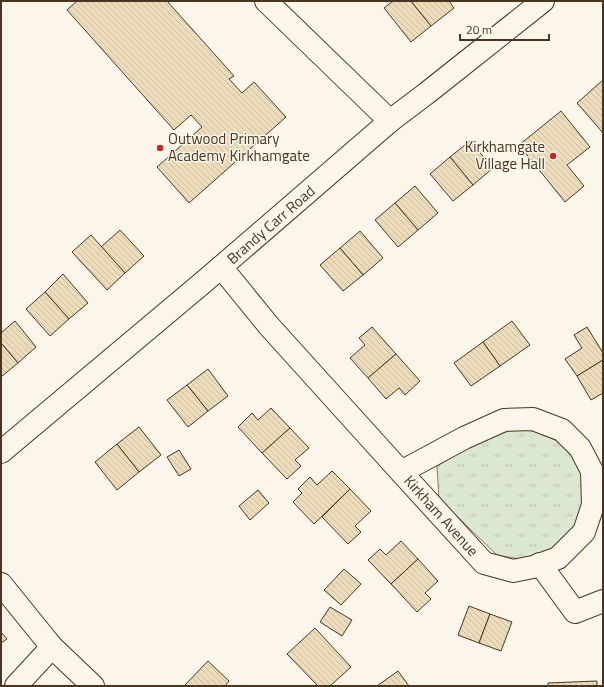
<svg xmlns="http://www.w3.org/2000/svg" width="604" height="687" font-family="'Titillium Web',sans-serif">
<style>
.grass{fill:url(#grass-tufts);stroke:#887966}
.building{fill:url(#building-back-hatch);stroke:#4a3520}
.lines{fill:none;stroke-linecap:round;stroke-linejoin:round}
.minor-casing{stroke:#4a3520;stroke-width:24}
.minor{stroke:#fbf6e9;stroke-width:22}
.poi-dot{fill:#c62828;stroke:#fbf6e9;stroke-width:1.5}
.labels{text-anchor:middle;stroke-width:3;stroke-linejoin:round;paint-order:stroke}
.poi-label{font-size:15px;fill:#4a3520;stroke:#fbf6e9;text-anchor:start}
.street-label{font-size:15px;fill:#4a3520;stroke:#fbf6e9}
</style>
<defs>
<pattern id="grass-tufts" width="24" height="20" patternUnits="userSpaceOnUse"><rect width="24" height="20" fill="#dce7d0"/><path d="M3 7l-1-3M5 7V3M7 7l1-3M15 17l-1-3M17 17v-4M19 17l1-3" fill="none" stroke="#bec7b2"/></pattern>
<pattern id="building-back-hatch" width="6" height="6" patternUnits="userSpaceOnUse"><rect width="6" height="6" fill="#ecdcbc"/><path d="M-1 5l2 2M0 0l6 6M5-1l2 2" fill="none" stroke="#ccbda1"/></pattern>
</defs>
<rect width="100%" height="100%" fill="#fbf6e9"/>
<path class="grass" d="M 520,428 L 540,433 L 559,442 L 576,461 L 583,478 L 584,500 L 580,518 L 567,538 L 546,552 L 520,559 L 497,555 L 439,499 L 437,466 C 464,450 489,435 520,428 Z"/>
<g class="building">
<polygon points="77,1 167,1 234,76 229,79 242,93 254,82 286,117 189,203 157,167 202,127 191,115 174,130 67,10"/>
<polygon points="393,1 411,1 431,26 411,42 384,8"/>
<polygon points="411,1 449,1 454,8 431,26"/>
<polygon points="603,80 603,133 577,103"/>
<polygon points="561,111 590,147 567,165 584,186 565,202 519,145"/>
<polygon points="470,141 493,168 473,185 450,157"/>
<polygon points="450,157 473,185 453,201 430,174"/>
<polygon points="415,186 438,213 418,230 395,203"/>
<polygon points="395,203 418,230 398,247 375,220"/>
<polygon points="120,230 144,256 125,273 101,247"/>
<polygon points="360,231 383,258 363,275 340,248"/>
<polygon points="91,235 125,273 107,290 72,252"/>
<polygon points="340,248 363,275 343,291 320,265"/>
<polygon points="63,274 88,303 69,319 45,292"/>
<polygon points="45,292 69,319 50,336 26,309"/>
<polygon points="15,321 36,347 18,363 1,343 1,333"/>
<polygon points="512,321 530,345 500,366 483,342"/>
<polygon points="372,327 396,354 368,378 350,358 365,345 359,338"/>
<polygon points="587,327 603,353 603,360 577,376 565,359 582,348 574,335"/>
<polygon points="483,342 500,366 471,386 454,363"/>
<polygon points="1,343 18,363 1,377"/>
<polygon points="396,354 420,381 405,395 399,388 386,399 368,378"/>
<polygon points="603,360 603,393 591,400 577,376"/>
<polygon points="208,369 228,396 208,411 187,385"/>
<polygon points="187,385 208,411 188,427 167,400"/>
<polygon points="271,408 290,428 262,453 238,427 252,413 258,420"/>
<polygon points="139,427 161,455 139,472 117,444"/>
<polygon points="290,428 309,448 295,460 301,466 287,479 262,453"/>
<polygon points="117,444 139,472 117,490 95,462"/>
<polygon points="179,450 191,469 179,476 167,457"/>
<polygon points="332,471 350,489 314,524 293,502 302,493 298,489 310,477 317,485"/>
<polygon points="350,489 371,511 355,526 361,532 348,544 322,517"/>
<polygon points="258,490 269,503 250,520 239,506"/>
<polygon points="401,541 418,559 391,584 368,560 380,549 386,555"/>
<polygon points="418,559 438,581 425,593 431,599 417,612 391,584"/>
<polygon points="344,569 361,584 341,605 324,590"/>
<polygon points="469,606 490,614 479,643 458,635"/>
<polygon points="330,607 352,620 342,636 320,622"/>
<polygon points="490,614 512,622 501,651 479,643"/>
<polygon points="315,628 351,667 330,686 318,686 287,654"/>
<polygon points="1,632 7,639 1,643"/>
<polygon points="208,661 229,681 225,686 184,686"/>
<polygon points="398,671 409,686 377,686"/>
<polygon points="597,681 597,686 548,686 548,683"/>
</g>
<g class="lines">
<defs>
<g id="minor">
<polyline points="266,1 390,121"/>
<polyline points="221,267 269,326 401,472 484,563 513,571 533,567 558,558 584,532 593,505 592,471 580,448 562,430 533,419 504,420 464,438 401,472"/>
<polyline points="1,452 206,280 390,121 427,93 543,1"/>
<polyline points="540,564 575,612 603,601"/>
<polyline points="1,584 52,647 93,686"/>
<polyline points="16,686 52,647"/>
</g>
</defs>
<use href="#minor" class="minor-casing"/>
<use href="#minor" class="minor"/>
</g>
<g class="poi-dot">
<circle cx="160" cy="148" r="4"/>
<circle cx="553" cy="156" r="4"/>
</g>
<g class="labels">
<g class="poi-label">
<text x="168" y="144">Outwood Primary<tspan x="168" dy="17">Academy Kirkhamgate</tspan></text>
<text x="545" y="152" text-anchor="end">Kirkhamgate<tspan x="545" dy="17">Village Hall</tspan></text>
</g>
<g class="street-label">
<text transform="translate(271 225) rotate(-41)" y="5">Brandy Carr Road</text>
<text transform="translate(441 516) rotate(48)" y="5">Kirkham Avenue</text>
</g>
</g>
<rect width="604" height="687" fill="none" stroke="#4a3520" stroke-width="4"/>
<path d="M460 34v6h89v-6" fill="none" stroke="#4a3520" stroke-width="2"/>
<text x="466" y="34" font-size="12" fill="#4a3520" stroke="#fbf6e9" stroke-width="3" paint-order="stroke">20 m</text>
</svg>
